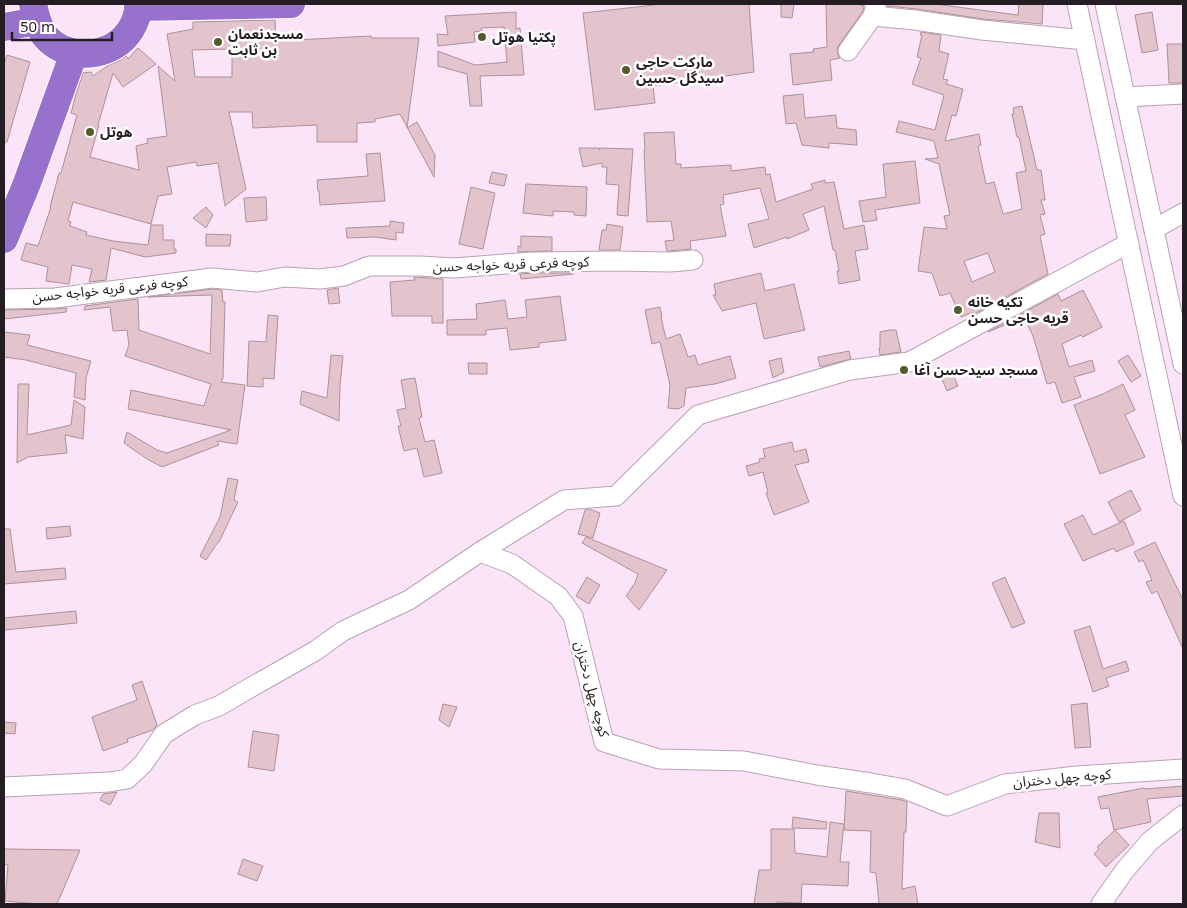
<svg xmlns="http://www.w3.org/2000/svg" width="1187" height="908" font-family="Georgia,'Noto Sans Arabic',serif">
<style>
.building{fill:#e3c4cc;stroke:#ad9098;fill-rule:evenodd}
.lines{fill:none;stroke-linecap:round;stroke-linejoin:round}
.minor-casing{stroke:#b8a2b4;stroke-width:21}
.highway-casing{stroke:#fff;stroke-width:30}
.minor{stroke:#fff;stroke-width:19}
.highway{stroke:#9871cd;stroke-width:28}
.poi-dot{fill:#535b2a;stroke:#fff;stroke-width:2}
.labels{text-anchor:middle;stroke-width:5;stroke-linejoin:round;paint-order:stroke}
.poi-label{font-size:14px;font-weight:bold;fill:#251d24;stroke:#fff;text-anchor:start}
.street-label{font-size:14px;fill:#251d24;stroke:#fff}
</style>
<rect width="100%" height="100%" fill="#fce4f8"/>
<g class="building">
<polygon points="654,4 749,4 754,72 653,86 655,103 595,110 583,13 654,5"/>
<polygon points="781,4 794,4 792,18 781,17"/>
<polygon points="826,4 857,4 864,6 863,11 839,45 837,50 838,55 840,58 830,60 832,80 793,85 790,54 814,52 813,49 827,47"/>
<polygon points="887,4 935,4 1018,15 1019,4 1043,4 1042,24 983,19 917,9 887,6"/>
<polygon points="516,12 516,29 520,28 524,75 480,76 482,106 470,106 467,74 438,66 438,51 475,65 507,62 504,27 481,28 482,31 474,32 475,42 438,46 437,34 448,35 445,16"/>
<polygon points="1152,12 1158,50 1142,53 1135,15"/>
<path d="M 275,20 L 276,41 L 371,36 L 371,38 L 419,38 L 407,128 L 417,122 L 435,155 L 434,177 L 400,114 L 375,119 L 375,122 L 357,123 L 357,142 L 317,142 L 317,125 L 253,128 L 252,112 L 229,112 L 246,189 L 225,206 L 218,163 L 197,166 L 196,162 L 167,167 L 172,194 L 158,196 L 151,224 L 73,202 L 68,221 L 71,222 L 70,226 L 87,232 L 86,235 L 113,241 L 148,245 L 151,225 L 163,225 L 163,240 L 174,240 L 174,249 L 176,249 L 176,253 L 145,257 L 111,248 L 106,280 L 89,282 L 92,269 L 72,265 L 69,284 L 46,281 L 48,267 L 21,260 L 26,243 L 38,246 L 51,207 L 50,207 L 59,173 L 61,173 L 77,115 L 71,113 L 76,94 L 83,73 L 91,72 L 93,76 L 109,65 L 119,61 L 126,56 L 128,59 L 138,48 L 156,64 L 123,87 L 113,73 L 98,125 L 99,125 L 90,157 L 139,170 L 136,146 L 148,143 L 147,139 L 167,136 L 158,66 L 175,81 L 167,34 L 193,29 L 193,22 ZM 228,49 L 229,54 L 232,54 L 232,77 L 195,77 L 192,50 Z"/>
<path d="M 921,32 L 941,35 L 939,51 L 949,54 L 943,79 L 948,80 L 946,84 L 963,89 L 956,116 L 952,115 L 945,141 L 979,134 L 981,145 L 978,146 L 986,184 L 994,182 L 1003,214 L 1022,209 L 1016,173 L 1026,171 L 1019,137 L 1017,137 L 1012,114 L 1014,114 L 1013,108 L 1022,106 L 1037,170 L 1041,170 L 1045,200 L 1041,200 L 1045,214 L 1040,215 L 1045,234 L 1040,236 L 1048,274 L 974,314 L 973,312 L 961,317 L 950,293 L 940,296 L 932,273 L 918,271 L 924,227 L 947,229 L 944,216 L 950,215 L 939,164 L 925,159 L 938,158 L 934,141 L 896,132 L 899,121 L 935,130 L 944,95 L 912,84 L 921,58 L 917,57 L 922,35 L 920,35 ZM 988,253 L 995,272 L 972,282 L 964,261 Z"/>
<polygon points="1167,44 1183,44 1183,83 1169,83"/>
<polygon points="7,55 30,62 7,142 4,142 4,65"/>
<polygon points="803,94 805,118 836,115 837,128 856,130 857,145 829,143 829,148 802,145 796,123 786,124 783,96"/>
<polygon points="674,132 676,164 681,164 681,168 731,165 731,171 765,167 766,175 770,174 776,202 813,189 811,184 825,180 825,183 834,182 844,229 864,225 868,249 855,251 860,280 839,284 837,271 839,271 835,250 833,250 824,206 803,214 809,230 787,239 787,237 754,248 748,224 769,219 760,188 723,195 724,204 720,205 726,236 690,241 691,249 667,251 665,241 674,240 671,221 647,222 644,150 645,150 644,133"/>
<polygon points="579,148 598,148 600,150 599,148 633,149 628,216 617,215 619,185 606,184 607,167 602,167 602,163 583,167"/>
<polygon points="380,153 385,201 320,205 319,191 318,191 317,180 368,176 366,154"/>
<polygon points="915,161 920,203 875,210 877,220 863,222 859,201 886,197 883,164"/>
<polygon points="492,172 507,175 504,186 489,183"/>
<polygon points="526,184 587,187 586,216 574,215 574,212 553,211 553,216 523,213"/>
<polygon points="471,187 495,193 483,249 459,244"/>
<polygon points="266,197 267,220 246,222 244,198"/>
<polygon points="206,207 213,215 206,228 193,218"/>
<polygon points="390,221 404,223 403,233 396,232 396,240 375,237 347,238 346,228 390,226"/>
<polygon points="607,224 623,227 620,250 599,250 602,230 606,230"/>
<polygon points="206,234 231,235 230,246 206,246"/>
<polygon points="521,236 552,237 552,251 518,252 518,246 521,247"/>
<polygon points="532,273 574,273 574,274 521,279 520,274"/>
<polygon points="761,273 765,291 794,284 805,330 764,339 756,303 722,311 713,295 716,295 714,284"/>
<polygon points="414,277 443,279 443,323 432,323 432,316 392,316 390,282 415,280"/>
<polygon points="338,288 340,303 329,304 327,290"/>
<polygon points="212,289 222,290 223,302 225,302 223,378 221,382 245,385 237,444 217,441 219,445 162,467 147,459 124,443 127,432 157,450 167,453 231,430 128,409 131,390 204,406 211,384 125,356 129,345 127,330 113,331 110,307 84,310 85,306 138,299 139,330 210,354 212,295 148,297"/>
<polygon points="1083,290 1102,327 1083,337 1081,335 1062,344 1069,367 1092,360 1095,371 1074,377 1081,397 1062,403 1055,382 1047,384 1033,336 1024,317 988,332 1058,294 1061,301"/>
<polygon points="560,296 566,340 539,343 539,347 510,350 507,328 486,330 486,335 447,335 447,320 477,319 476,304 505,300 508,319 527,317 525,300"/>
<polygon points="660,307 662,317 661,317 666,339 680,334 688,357 695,355 698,365 730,356 736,378 715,384 686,388 684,406 678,409 668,408 670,385 660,342 652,344 645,310"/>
<polygon points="67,308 66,312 4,319 4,310 55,309"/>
<polygon points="268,315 278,316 274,379 263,378 263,387 247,386 249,341 266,342"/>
<polygon points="890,330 896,330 901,352 880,355 879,348 880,348 880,332"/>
<polygon points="4,332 30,335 27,345 91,361 86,378 85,400 74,397 76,373 26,360 4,357"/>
<polygon points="849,351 851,359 820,367 818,357"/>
<polygon points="331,355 343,356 340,385 339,421 300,404 302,391 327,398"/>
<polygon points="1128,355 1141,376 1131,382 1118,361"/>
<polygon points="781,358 784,372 773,378 769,361"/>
<polygon points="468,363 487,363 487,374 469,374"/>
<polygon points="951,370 958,386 947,391 940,375"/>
<polygon points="415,378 422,417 419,418 425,442 434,440 442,473 424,477 417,448 404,451 398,426 401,426 397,410 406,408 401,380"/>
<polygon points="18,384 29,384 27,435 71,425 74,400 85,407 83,439 65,435 67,453 28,457 17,463"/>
<polygon points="1123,384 1135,410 1125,415 1145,457 1100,474 1074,405 1103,394"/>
<polygon points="792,442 794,452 806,449 809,462 795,465 809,502 774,515 766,493 768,493 763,472 749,476 746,466 760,462 759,459 765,458 763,449"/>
<polygon points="228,478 238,480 234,500 238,502 219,542 218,542 206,560 200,556 220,517"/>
<polygon points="1131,490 1141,510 1119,522 1108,502"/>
<polygon points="589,509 600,513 593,538 578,534 585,510"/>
<polygon points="1083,515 1093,535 1124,521 1134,544 1116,552 1114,548 1083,561 1064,524"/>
<polygon points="70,526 71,536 47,539 46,528"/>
<polygon points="4,529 10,529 16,572 65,568 66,579 4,584"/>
<polygon points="586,537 667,570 639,610 626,596 635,583 638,574 582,543"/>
<polygon points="1155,542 1183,600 1183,649 1157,591 1152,594 1146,582 1152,580 1143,560 1139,562 1134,552"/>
<polygon points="587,577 600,585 589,604 576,596"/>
<polygon points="1005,577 1025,623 1012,628 992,583"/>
<polygon points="76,611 77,623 4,630 4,618"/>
<polygon points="1090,626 1103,669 1126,661 1129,671 1106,678 1109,686 1093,692 1074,631"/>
<polygon points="142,681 157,725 153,730 127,739 128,742 103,751 92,717 137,700 132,685"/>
<polygon points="1087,703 1091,747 1075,748 1071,705"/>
<polygon points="443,704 457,707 449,727 439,720"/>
<polygon points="4,722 16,723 15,734 4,733"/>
<polygon points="253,731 279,735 274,771 248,767"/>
<polygon points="1183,786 1183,796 1147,799 1151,822 1114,830 1109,808 1101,809 1098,797 1144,788 1145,789"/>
<polygon points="846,791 902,800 907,802 906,832 904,832 902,889 915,886 918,904 879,904 876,873 870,872 871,831 844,830"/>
<polygon points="117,792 110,805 100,800 103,794"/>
<polygon points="1039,813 1059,813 1060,848 1035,842"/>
<polygon points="793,817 827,822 826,829 792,828"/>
<polygon points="830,822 844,824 840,862 849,862 848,886 802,884 801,903 776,902 776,904 754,904 759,870 771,870 771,829 794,829 795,853 827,857"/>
<polygon points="1115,830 1129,845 1106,867 1094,854 1099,849 1097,847"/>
<polygon points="4,849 80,850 57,904 39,904 5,901 8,865 4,864"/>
<polygon points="243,859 263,866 257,881 238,874"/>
</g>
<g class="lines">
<defs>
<g id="minor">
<polyline points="1077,4 1183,496"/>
<polyline points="1105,4 1183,364"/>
<polyline points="873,16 915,20 982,30 1085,40"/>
<polyline points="848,51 873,16 876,5"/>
<polyline points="1125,97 1183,94"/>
<polyline points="1154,229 1183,213"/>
<polyline points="4,299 55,298 212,278 257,282 285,277 320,279 344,276 369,266 420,266 454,268 531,262 617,261 670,262 693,260"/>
<polyline points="480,552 564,500 616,496 698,415 850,370 909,362 1129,243"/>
<polyline points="4,787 109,782 127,779 143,764 164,734 195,715 219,706 248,689 315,651 343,631 409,600 480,552 512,564 558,596 573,616 604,742 659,759 744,761 817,775 871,783 905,789 947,806 1005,784 1077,776 1183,769"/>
<polyline points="1101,904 1125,870 1150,841 1183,815"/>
</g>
<g id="highway">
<path d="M 33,4 C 35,15 38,26 45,36 C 67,62 113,59 131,29 C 136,21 138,13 139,4"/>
<polyline points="138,7 291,4"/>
<polyline points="4,27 37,21"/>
<polyline points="4,239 27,183 74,53"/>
</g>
</defs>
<use href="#minor" class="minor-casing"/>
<use href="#highway" class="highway-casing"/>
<use href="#minor" class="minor"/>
<use href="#highway" class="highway"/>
</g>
<g class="poi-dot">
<circle cx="482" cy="37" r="5"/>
<circle cx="218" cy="42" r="5"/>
<circle cx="626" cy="70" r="5"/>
<circle cx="90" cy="132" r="5"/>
<circle cx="958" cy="310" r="5"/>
<circle cx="904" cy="370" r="5"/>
</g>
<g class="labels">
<g class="poi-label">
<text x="228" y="39">مسجدنعمان<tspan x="228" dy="16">بن ثابت</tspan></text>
<text x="492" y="42">پکتیا هوتل</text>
<text x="636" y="67">مارکت حاجی<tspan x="636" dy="16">سیدگل حسین</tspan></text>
<text x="100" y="137">هوتل</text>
<text x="968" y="307">تکیه خانه<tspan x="968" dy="16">قریه حاجی حسن</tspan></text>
<text x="914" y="375">مسجد سیدحسن آغا</text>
</g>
<g class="street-label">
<text transform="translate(511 264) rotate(-2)" y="5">کوچه فرعی قریه خواجه حسن</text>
<text transform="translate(110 289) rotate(-6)" y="5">کوچه فرعی قریه خواجه حسن</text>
<text transform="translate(592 689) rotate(75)" y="5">کوچه چهل دختران</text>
<text transform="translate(1062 778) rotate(-5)" y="5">کوچه چهل دختران</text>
</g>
</g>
<rect width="1187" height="908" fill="none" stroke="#251d24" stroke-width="10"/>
<path d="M12 32v8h100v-8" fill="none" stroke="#251d24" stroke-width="2.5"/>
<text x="20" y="32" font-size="15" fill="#251d24" stroke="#ffffff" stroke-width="4" paint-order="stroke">50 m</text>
</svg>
